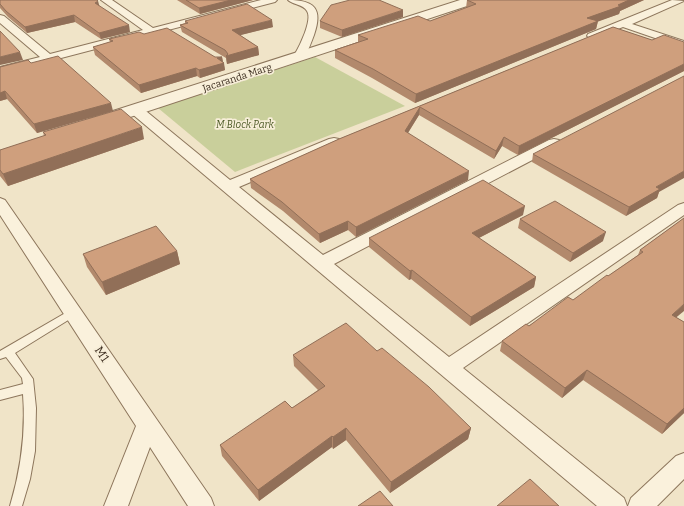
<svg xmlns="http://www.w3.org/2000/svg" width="684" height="506" font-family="Bitter,serif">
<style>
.green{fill:#c9cf9b}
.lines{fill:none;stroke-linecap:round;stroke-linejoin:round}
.service-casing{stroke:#8d765c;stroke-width:2}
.minor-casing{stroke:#8d765c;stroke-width:2}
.tertiary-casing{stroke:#8d765c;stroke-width:2}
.service{fill:#faf1dc;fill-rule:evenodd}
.minor{fill:#faf1dc;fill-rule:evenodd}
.tertiary{fill:#faf1dc;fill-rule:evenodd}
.wall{fill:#b2896c}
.shaded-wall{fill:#916f58}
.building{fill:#cf9f7d;stroke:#916f58}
.labels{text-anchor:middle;stroke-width:3.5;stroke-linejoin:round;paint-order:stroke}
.far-street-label{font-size:10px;fill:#3d2e20;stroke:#f7eed8}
.far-park-label{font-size:10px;font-style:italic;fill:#4d5a26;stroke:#f7eed8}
.street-label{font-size:12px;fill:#3d2e20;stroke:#f7eed8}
</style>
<rect width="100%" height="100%" fill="#f0e4c8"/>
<polygon class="green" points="315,57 405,106 235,172 158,108"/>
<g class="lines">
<defs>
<path id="service" d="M 74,308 L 78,310 L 79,312 L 78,314 L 15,353 L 33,379 L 36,408 L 35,451 L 30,479 L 22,506 L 10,506 C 21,469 26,433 23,394 L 0,400 L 0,390 L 23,384 L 22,378 L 6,357 L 0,359 L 0,351 Z"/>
<g id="minor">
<polygon points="101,0 112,0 153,28 261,0 277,0 275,2 0,74 0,67 40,57 0,23 0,15 4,16 50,54 143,30"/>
<path d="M 288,0 C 315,0 323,9 314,35 C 311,43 308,51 304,58 L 300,59 L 294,56 C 299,47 313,20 307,11 C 303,4 293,5 288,0 Z"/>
<polygon points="672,0 684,1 632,24 684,41 684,48 623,27 592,39 587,36 588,34"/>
<polygon points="136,106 141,107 230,180 329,139 334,138 339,139 341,142 339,145 239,187 323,255 549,140 554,139 559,140 561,143 559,146 334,264 449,357 678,205 684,203 684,215 463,368 624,498 627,506 597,506 131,113 130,110 131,107"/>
<polygon points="0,198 5,200 211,498 214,506 188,506 150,447 128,506 104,506 136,426 0,215"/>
<polygon points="684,453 684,479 657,506 628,506 631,498 676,456"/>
</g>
<polygon id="tertiary" points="460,0 478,0 476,3 103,126 97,127 91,126 89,122 91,118"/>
</defs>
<use href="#service" class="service-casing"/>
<use href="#minor" class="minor-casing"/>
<use href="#tertiary" class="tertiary-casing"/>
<use href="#service" class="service"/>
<use href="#minor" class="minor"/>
<use href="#tertiary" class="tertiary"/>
</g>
<g class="wall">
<polygon points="0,0 99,6 130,32 101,39 75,22 27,33 8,17 0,8"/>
<polygon points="177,0 253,0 200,14"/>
<polygon points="467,0 644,0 620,11 619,14 598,21 596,29 415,103 372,78 335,58 335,50 358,42 358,35 430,21 466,8"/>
<polygon points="403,17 342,37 320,28 320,21"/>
<polygon points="185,21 273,27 240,35 258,47 259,55 227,64 226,58 182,32 180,25 185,23"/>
<polygon points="613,27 652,40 684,42 684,71 518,155 502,146 494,159 419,115 408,133 468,180 356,237 348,230 320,243 283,211 251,188 250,179 339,139"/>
<polygon points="144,34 215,57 222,57 225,70 200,78 197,76 141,93 95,55 93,47 110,42 109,39"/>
<polygon points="31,63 113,111 37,133 7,99 0,101 0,67"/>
<polygon points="43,132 144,139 8,186 0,176 0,150 44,136"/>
<polygon points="533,154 659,192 657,198 626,216 532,162"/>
<polygon points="523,215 479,238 536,277 534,287 470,326 411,279 409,280 369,247 369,238"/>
<polygon points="684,218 676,317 684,322 684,413 662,434 583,380 562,398 500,351 502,341 573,300 608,276 638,255 640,250"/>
<polygon points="520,219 603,241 570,262 518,228"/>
<polygon points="177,251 180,264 106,295 87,267 83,254"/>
<polygon points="377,351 471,428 468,439 390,493 346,440 333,449 332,447 259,501 222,456 220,445 292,408 318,390 294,366 293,355"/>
</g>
<g class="shaded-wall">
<polygon points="231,0 253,0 200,14 199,8"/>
<polygon points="629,0 644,0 620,11 619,14 586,26 587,18"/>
<polygon points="98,1 100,8 95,3"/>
<polygon points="403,10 403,17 342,37 342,30"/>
<polygon points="74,15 75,22 27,33 25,27"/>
<polygon points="272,20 273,27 233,37 232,30"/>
<polygon points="598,21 596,29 415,103 416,94"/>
<polygon points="129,25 130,32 101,39 99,33"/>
<polygon points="258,47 259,55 227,64 226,56"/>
<polygon points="20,52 23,60 0,65 0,57"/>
<polygon points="222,57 223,63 224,63 225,70 200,78 199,70 217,58"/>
<polygon points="684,64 684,71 518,155 519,146"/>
<polygon points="196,68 197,76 141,93 139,85"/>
<polygon points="5,91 7,99 0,101 0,93"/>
<polygon points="111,103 113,111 37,133 34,124"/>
<polygon points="420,107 419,115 404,139 405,131"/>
<polygon points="142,127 144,139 8,186 3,174"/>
<polygon points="504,137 502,146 494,159 496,151"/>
<polygon points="469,171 468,180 356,237 356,227"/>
<polygon points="684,171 684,178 659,192 657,198 626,216 629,207 656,187"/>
<polygon points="525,206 523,215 471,242 472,233"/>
<polygon points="348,221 348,230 320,243 319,234"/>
<polygon points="606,232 603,241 570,262 573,253"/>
<polygon points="177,251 180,264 106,295 102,282"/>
<polygon points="412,270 411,279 409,280 410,271"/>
<polygon points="536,277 534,287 470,326 471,317"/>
<polygon points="684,304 684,311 667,325 672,315"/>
<polygon points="587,370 583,380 562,398 565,388"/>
<polygon points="684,408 684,413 662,434 667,424"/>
<polygon points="346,428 346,440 333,449 333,437"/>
<polygon points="471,428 468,439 390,493 391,482"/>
<polygon points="332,436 332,447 259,501 258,490"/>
</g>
<g class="building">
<polygon points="0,0 97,0 98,1 95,3 129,25 99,33 74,15 25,27 6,11 0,4"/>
<polygon points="186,0 231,0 199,8"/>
<polygon points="350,0 379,0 403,10 342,30 320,21 331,5"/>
<polygon points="467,0 629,0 618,5 621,6 587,18 598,21 416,94 373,69 335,50 368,39 358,35 418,16 430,21 476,4"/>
<polygon points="247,4 272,20 232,30 258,47 226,56 228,54 225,50 180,25 188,23 185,21"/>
<polygon points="613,27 652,40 664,35 684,42 684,64 519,146 504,137 496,151 420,107 405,131 469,171 356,227 348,221 319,234 282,202 250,179 339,139"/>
<polygon points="167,28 215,57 222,57 217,58 224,63 199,70 196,68 139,85 93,47 113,41 109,39 139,32 144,34"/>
<polygon points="0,31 20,52 0,57"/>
<polygon points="58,56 111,103 34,124 5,91 0,93 0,67 28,60 31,63"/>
<polygon points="684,76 684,171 656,187 660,189 629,207 533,154"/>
<polygon points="121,109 142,127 3,174 0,170 0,150 46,135 43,132"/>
<polygon points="483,180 525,206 472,233 536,277 471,317 412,270 410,271 369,238"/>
<polygon points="555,201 606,232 573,253 520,219"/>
<polygon points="684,218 684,304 672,315 684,322 684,408 667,424 587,370 565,388 502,341 526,324 529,326 568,297 573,300 607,275 608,276 643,252 640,250"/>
<polygon points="156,226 177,251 102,282 83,254"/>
<polygon points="346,323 377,351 382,348 429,387 471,428 391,482 346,428 333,437 332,436 258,490 220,445 285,401 292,408 325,386 293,355"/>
<polygon points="530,479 559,506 497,506"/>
<polygon points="380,491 393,506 358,506"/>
</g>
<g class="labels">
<g class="far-street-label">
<text transform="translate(237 77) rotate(-18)" y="4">Jacaranda Marg</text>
</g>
<g class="far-park-label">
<text x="245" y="128">M Block Park</text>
</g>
<g class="street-label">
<text transform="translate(102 354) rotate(56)" y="4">M1</text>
</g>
</g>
</svg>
